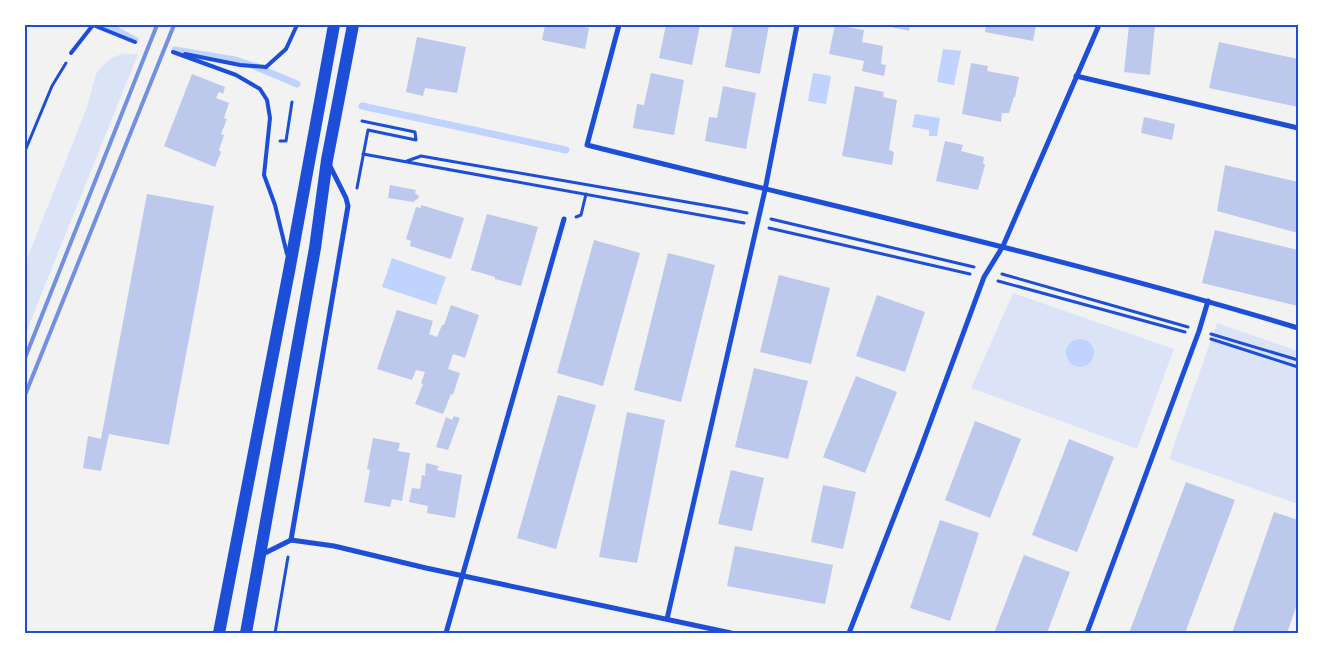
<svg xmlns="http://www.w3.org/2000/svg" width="1323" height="658" font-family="Karla,sans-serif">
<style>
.green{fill:#dbe4f7}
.water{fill:#bfd3fe}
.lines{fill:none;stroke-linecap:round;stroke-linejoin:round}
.stream{stroke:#bfd3fe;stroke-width:7}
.building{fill:#bdc9ec}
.path{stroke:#1d4ed8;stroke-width:3}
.service{stroke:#1d4ed8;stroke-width:4}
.minor{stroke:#1d4ed8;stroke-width:5}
.primary{stroke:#1d4ed8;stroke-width:12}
.rail{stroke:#7290e2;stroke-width:4}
.neatline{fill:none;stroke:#1d4ed8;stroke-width:2}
</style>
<rect width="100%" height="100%" fill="#f2f2f2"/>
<g class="green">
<polygon points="123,54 138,54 25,335 25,264 87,107 96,74 103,65 113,57"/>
<polygon points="1013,293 1174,349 1137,449 971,388"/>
<polygon points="1217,323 1298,351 1298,504 1169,459"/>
</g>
<g class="water">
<polygon points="943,49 961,51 954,85 937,82"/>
<polygon points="813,73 831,76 826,104 808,101"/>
<polygon points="915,114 940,118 937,136 929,136 929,130 912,127"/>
<polygon points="392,258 446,277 436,305 382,287"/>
<circle cx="1080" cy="353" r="14"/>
</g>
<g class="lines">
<g class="stream">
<polyline points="107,25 135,40"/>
<polyline points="175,50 235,60 254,66 297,84"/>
<polyline points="362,106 566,150"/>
</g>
</g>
<g class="building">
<polygon points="545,25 574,25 589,28 585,49 542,40"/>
<polygon points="666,25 700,25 692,65 659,58"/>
<polygon points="733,25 769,25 760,74 725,67"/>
<polygon points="835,25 864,30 862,42 883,46 881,64 886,65 884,76 862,71 864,61 829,54"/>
<polygon points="883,25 910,25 909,31"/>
<polygon points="986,25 1036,25 1033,41 985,32"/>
<polygon points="1129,25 1155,25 1150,75 1124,72"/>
<polygon points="417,37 466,47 457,93 425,88 423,96 406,92"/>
<polygon points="1219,42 1298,59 1298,107 1209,88"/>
<polygon points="971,63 988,66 987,71 1019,77 1015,97 1014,97 1009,113 1002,113 1001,122 962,114"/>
<polygon points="651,73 684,80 674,135 633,128 637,104 644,105"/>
<polygon points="192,74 225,87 223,94 219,92 216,98 229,103 224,118 227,119 221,134 224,135 219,150 221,152 215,167 164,146"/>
<polygon points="723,86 756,93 746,149 705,141 709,117 717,118"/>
<polygon points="855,86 884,92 883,97 897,100 889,150 894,152 892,165 842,156"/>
<polygon points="1144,117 1175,124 1172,140 1141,133"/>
<polygon points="945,141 963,145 961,151 984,157 983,163 985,165 978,190 936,181"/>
<polygon points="1225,165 1298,182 1298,233 1217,211"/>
<polygon points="390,185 416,190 415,193 419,196 418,199 415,200 414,202 388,198"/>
<polygon points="147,194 214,206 169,445 109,434 101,471 83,468 88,436 101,439"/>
<polygon points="421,205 464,218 451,259 410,246 411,241 406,239 416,207 421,208"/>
<polygon points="487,214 538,227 521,286 495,279 495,277 471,270"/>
<polygon points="1215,230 1298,250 1298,306 1202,283"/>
<polygon points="594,240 640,253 603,386 557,373"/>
<polygon points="668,253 715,265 681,402 634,390"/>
<polygon points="779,275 830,288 811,364 760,352"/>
<polygon points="877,295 925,312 905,372 856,356"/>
<polygon points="451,305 479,315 465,358 453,354 448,369 460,373 453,395 451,394 443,414 415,404 423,384 421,383 425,372 416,370 412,380 377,369 397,310 433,321 429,334 437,337 442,325 444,325"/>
<polygon points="754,368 808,381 788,459 735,447"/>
<polygon points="856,376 897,392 865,473 823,457"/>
<polygon points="558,395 596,405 556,549 517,538"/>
<polygon points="627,412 665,420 637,563 599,557"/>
<polygon points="454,416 460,418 448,450 436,447 446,417 452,420"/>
<polygon points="975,421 1021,439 990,518 945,500"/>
<polygon points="373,438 400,443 398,451 410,453 402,501 392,499 390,507 364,502 370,470 367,469"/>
<polygon points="1069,439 1114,457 1077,552 1032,535"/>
<polygon points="426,463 439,466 437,470 462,475 455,518 427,513 428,506 409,502 412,488 420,489 422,475 425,476"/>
<polygon points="731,470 764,478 752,531 718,524"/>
<polygon points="1186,482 1235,500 1185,633 1129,633"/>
<polygon points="823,485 856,492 843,549 811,542"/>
<polygon points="1274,512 1298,520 1298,601 1287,633 1232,633"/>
<polygon points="940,520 979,533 950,621 910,608"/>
<polygon points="735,546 833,565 825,604 727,586"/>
<polygon points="1024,555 1070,572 1047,633 994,633"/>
</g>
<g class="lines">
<g class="path">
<polyline points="280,141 286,141 292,102"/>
<polyline points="25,151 52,86 66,63"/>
<polyline points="363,154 744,223"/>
<polyline points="407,161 421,156 727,209 747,213"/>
<polyline points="357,188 368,130 416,140 415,132 362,121"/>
<polyline points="576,217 581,215 586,194"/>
<polyline points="771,219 974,267"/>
<polyline points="769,228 970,274"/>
<polyline points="1002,274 1188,327"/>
<polyline points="998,281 1185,332"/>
<polyline points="1211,334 1298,360"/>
<polyline points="1211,339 1298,367"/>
<polyline points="275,633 288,557"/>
</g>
<g class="service">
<polyline points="93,25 135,42"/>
<polyline points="173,52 236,75 260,89 267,100 270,118 264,175 275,205 287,254"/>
<polyline points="71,53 93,25"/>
<polyline points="185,54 240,65 266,67 286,49 297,25"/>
</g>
<g class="minor">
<path d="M 619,25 L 587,145 C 825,205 1064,257 1298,328"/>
<polyline points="1076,76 1298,128"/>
<polyline points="291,540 348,206 346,198 329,164"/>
<polyline points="261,555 291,540 334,546 426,568 731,633"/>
<polyline points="667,619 765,190 797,25"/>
<polyline points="446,633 564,219"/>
<polyline points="849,633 919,453 984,277 1003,246 1099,25"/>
<polyline points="1087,633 1199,331 1208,301"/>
</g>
<g class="primary">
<polyline points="219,633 290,266 334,25"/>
<polyline points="246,633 315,248 327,160 353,25"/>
</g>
<g class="rail">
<polyline points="25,358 157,25"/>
<polyline points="25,395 174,25"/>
</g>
</g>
<rect width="1323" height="658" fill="none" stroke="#ffffff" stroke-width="52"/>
<rect x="26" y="26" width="1271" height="606" class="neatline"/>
</svg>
